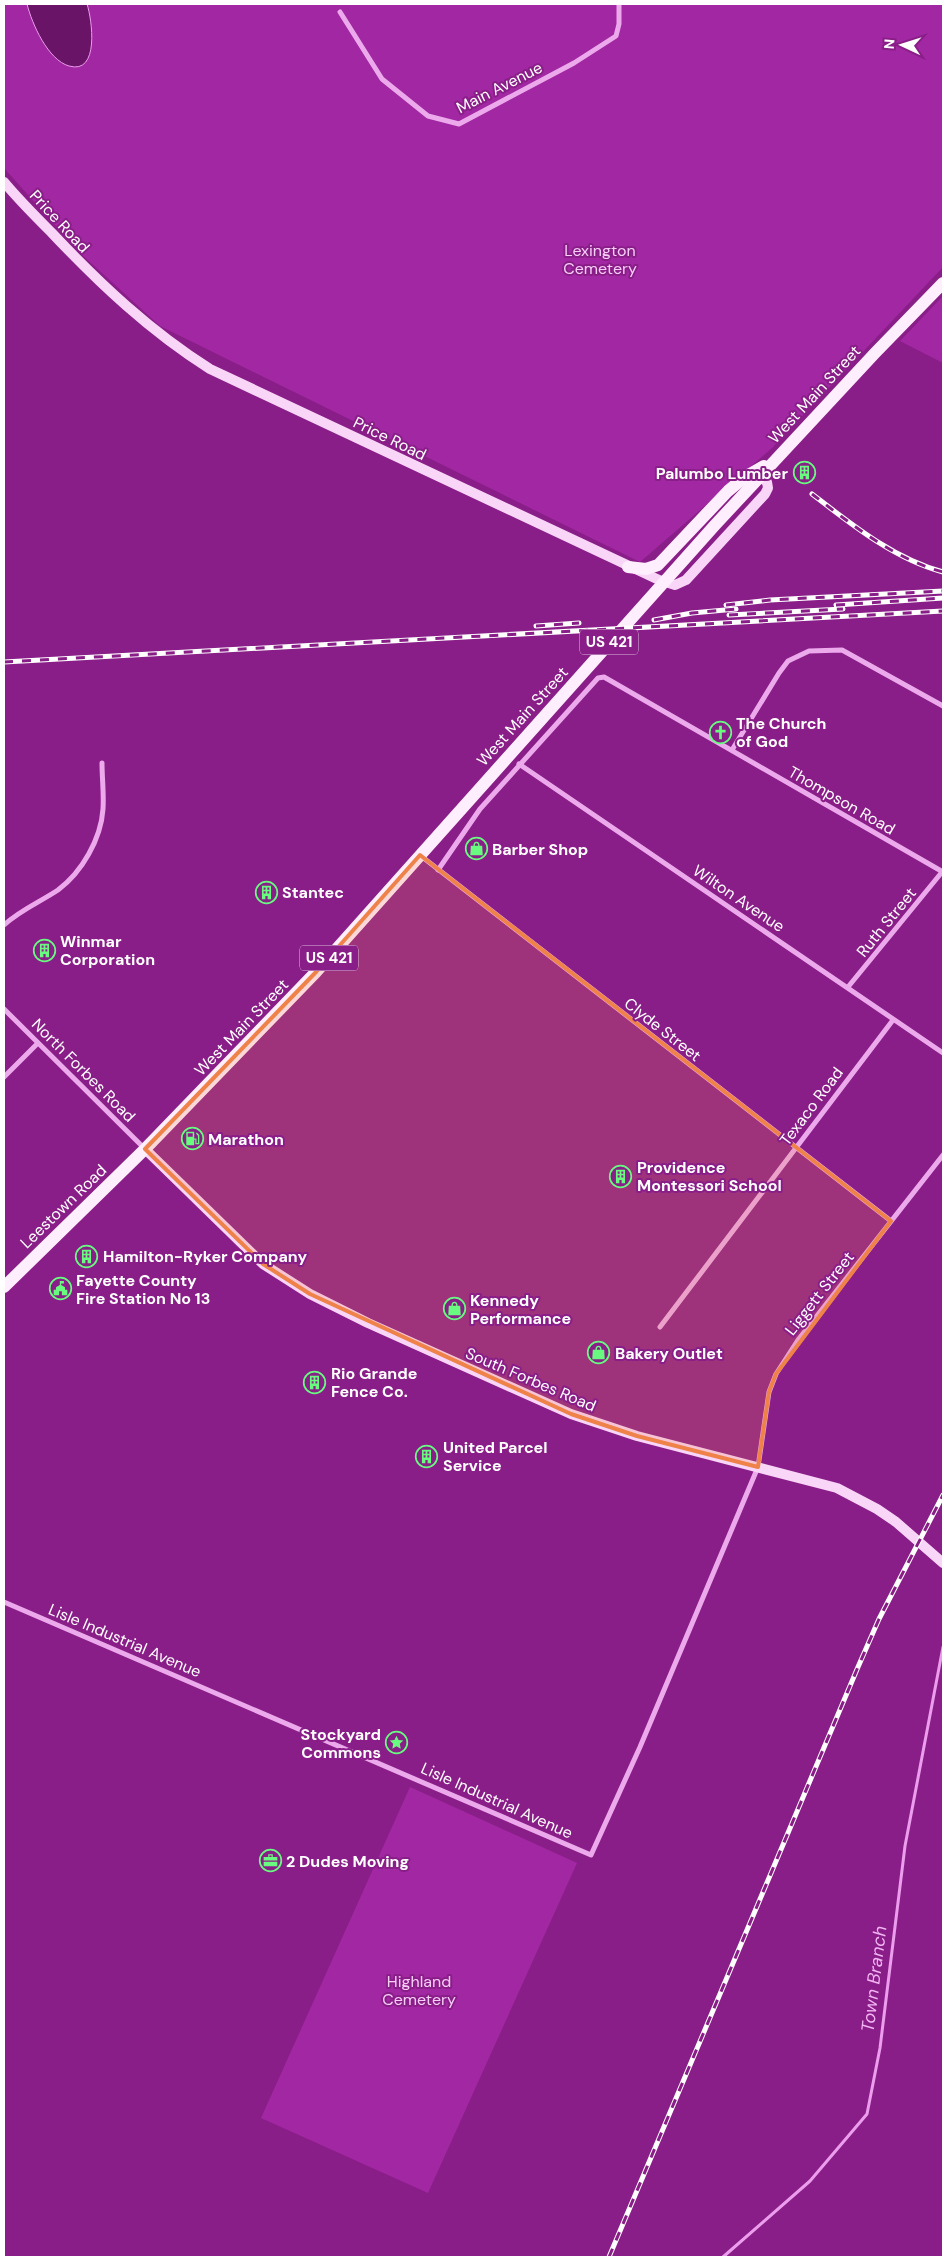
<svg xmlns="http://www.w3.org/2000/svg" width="947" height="2261" font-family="'DM Sans',sans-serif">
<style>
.green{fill:#a227a2}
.water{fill:#691467;stroke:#ec9ded}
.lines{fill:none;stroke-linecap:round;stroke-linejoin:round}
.stream{stroke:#ec9ded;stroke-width:3}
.street{stroke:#eca9ec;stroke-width:5}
.secondary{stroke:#f9d5f8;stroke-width:10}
.primary{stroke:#ffeefd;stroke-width:12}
.rail-casing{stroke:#fff;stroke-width:5}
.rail{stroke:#8a1e88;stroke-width:3;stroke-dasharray:9;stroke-linecap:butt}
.marked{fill:#ee8249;fill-opacity:0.2;stroke:#ee8249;stroke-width:4;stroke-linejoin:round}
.labels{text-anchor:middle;stroke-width:4;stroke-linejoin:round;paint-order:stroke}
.shield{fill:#8a1e88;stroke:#dcbcdb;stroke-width:1}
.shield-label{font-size:15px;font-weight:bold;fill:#fff}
.street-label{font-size:16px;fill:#fff;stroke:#8a1e88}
.park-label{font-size:16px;fill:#f8cef9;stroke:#8a1e88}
.poi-label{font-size:16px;font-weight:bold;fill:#fff;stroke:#8a1e88;text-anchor:start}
.water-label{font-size:18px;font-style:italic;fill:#f2b5f3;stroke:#8a1e88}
</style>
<rect width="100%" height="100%" fill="#8a1e88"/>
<g class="green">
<polygon points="4,4 943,4 943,267 772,448 640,562 160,326 79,252 4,168"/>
<polygon points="943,296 943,363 900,341"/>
<polygon points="410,1787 577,1863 428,2193 261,2118"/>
</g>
<path class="water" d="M 27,4 L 87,4 C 92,19 100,75 69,66 C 48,60 32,24 27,4 Z"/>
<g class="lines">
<polyline class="stream" points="723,2257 810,2181 867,2114 880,2048 905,1846 943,1647"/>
<g class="street">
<polyline points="340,12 382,79 428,116 459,124 574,63 616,36 619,24 619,4"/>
<polyline points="732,750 779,673 788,661 809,651 842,650 943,706"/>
<polyline points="519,764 943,1053"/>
<polyline points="421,856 891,1221"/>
<polyline points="438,870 480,809 598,678 604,677 943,872"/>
<path d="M 4,925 C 20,910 40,902 58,890 C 82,872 101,839 103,809 C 104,794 102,778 102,763"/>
<polyline points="848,987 942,872"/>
<polyline points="4,1009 145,1149"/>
<polyline points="4,1077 38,1043"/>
<polyline points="660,1327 893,1020"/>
<polyline points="4,1602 591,1855 640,1747 758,1467 769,1392 776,1374 798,1340 943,1155"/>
</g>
<g class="secondary">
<path d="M 4,182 C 19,200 35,216 51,232 C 100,284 150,331 210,369 L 659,580 L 675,585 L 686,580 L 765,494 L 768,488 L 767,482 L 759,476"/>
<polyline points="145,1149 263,1264 310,1294 368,1323 571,1414 637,1436 837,1488 877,1509 896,1522 943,1563"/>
</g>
<g class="primary">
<polyline points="628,567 646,569 658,565 728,491 745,477 764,466"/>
<polyline points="4,1287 145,1149 316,972 715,525 875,353 943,283"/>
</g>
<defs>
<g id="rail">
<path d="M 812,494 C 851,524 894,559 943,572"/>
<polyline points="726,605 770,600 943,591"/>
<polyline points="836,605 943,598"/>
<polyline points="729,615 843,609"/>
<polyline points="654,620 692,613 736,609"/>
<polyline points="536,626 579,623"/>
<polyline points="4,662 943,611"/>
<polyline points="609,2257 858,1667 879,1619 943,1495"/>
</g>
</defs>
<use href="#rail" class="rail-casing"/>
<use href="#rail" class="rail"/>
</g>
<path class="marked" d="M 420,855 L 891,1221 L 776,1374 L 769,1392 L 758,1467 L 637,1436 L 571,1414 L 310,1294 L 263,1264 L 145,1149 L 316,972 Z"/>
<defs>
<symbol id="building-ring" viewBox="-11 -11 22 22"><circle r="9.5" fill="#8a1e88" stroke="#68fb80" stroke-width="1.5"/><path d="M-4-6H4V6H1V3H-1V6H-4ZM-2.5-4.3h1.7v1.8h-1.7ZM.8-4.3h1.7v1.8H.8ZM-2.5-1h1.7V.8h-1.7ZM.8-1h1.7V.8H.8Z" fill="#68fb80"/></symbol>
<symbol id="church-ring" viewBox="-11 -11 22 22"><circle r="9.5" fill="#8a1e88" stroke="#68fb80" stroke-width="1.5"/><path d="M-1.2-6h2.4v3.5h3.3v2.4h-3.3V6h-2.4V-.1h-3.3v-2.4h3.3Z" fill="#68fb80"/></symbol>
<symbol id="shop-ring" viewBox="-11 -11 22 22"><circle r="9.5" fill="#8a1e88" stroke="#68fb80" stroke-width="1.5"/><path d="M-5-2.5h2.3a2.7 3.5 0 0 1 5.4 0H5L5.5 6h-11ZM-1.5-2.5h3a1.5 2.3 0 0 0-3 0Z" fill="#68fb80"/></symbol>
<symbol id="fuel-ring" viewBox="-11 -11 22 22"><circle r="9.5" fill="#8a1e88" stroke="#68fb80" stroke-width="1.5"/><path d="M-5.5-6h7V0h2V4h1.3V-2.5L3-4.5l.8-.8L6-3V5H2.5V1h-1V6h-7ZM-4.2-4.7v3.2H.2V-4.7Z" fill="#68fb80"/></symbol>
<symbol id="civic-ring" viewBox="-11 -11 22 22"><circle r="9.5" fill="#8a1e88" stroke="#68fb80" stroke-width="1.5"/><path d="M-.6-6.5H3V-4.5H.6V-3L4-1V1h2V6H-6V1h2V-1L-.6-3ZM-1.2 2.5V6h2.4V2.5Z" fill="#68fb80"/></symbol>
<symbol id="sight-ring" viewBox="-11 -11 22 22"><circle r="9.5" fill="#8a1e88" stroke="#68fb80" stroke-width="1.5"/><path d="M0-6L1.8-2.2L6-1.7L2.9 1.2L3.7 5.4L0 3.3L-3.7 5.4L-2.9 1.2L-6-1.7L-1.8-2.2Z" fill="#68fb80"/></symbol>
<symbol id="office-ring" viewBox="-11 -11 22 22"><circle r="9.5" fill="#8a1e88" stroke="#68fb80" stroke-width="1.5"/><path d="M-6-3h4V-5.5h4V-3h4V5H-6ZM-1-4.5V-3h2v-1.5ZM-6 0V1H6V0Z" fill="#68fb80"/></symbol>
</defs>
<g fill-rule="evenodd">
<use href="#building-ring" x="792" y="460" width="25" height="25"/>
<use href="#church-ring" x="708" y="720" width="25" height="25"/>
<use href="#shop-ring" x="464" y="836" width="25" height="25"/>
<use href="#building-ring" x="254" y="880" width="25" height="25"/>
<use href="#building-ring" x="32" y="938" width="25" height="25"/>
<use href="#fuel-ring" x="180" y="1126" width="25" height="25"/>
<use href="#building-ring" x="608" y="1164" width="25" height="25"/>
<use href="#building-ring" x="74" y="1244" width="25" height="25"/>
<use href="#civic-ring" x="48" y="1276" width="25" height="25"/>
<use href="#shop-ring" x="442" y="1296" width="25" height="25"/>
<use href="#shop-ring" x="586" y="1340" width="25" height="25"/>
<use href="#building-ring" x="302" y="1370" width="25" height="25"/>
<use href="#building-ring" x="414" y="1444" width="25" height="25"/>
<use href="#sight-ring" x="384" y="1730" width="25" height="25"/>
<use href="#office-ring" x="258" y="1848" width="25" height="25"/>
</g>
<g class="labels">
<g class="shield">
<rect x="580" y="629.5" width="58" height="25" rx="4"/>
<rect x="300" y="945.5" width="58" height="25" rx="4"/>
</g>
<g class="shield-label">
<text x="609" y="647">US 421</text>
<text x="329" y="963">US 421</text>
</g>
<g class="street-label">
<text transform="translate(499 87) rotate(-27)" y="6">Main Avenue</text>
<text transform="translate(60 221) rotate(47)" y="6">Price Road</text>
<text transform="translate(814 394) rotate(-47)" y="6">West Main Street</text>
<text transform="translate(390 438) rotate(26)" y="6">Price Road</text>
<text transform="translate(522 716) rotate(-48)" y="6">West Main Street</text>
<text transform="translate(842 800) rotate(30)" y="6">Thompson Road</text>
<text transform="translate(739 898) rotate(34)" y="6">Wilton Avenue</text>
<text transform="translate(886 922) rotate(-51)" y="6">Ruth Street</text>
<text transform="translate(241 1027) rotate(-46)" y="6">West Main Street</text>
<text transform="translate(663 1029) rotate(38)" y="6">Clyde Street</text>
<text transform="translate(84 1070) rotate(45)" y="6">North Forbes Road</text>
<text transform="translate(811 1106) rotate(-53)" y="6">Texaco Road</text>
<text transform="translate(63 1206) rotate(-44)" y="6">Leestown Road</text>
<text transform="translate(819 1293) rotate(-52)" y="6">Liggett Street</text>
<text transform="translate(531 1379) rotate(23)" y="6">South Forbes Road</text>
<text transform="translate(125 1640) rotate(23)" y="6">Lisle Industrial Avenue</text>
<text transform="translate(497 1800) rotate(24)" y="6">Lisle Industrial Avenue</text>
</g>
<g class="park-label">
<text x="600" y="256">Lexington<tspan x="600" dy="18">Cemetery</tspan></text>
<text x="419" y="1987">Highland<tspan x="419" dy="18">Cemetery</tspan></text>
</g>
<g class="poi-label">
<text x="788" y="479" text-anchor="end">Palumbo Lumber</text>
<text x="736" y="729">The Church<tspan x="736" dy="18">of God</tspan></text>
<text x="492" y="855">Barber Shop</text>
<text x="282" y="898">Stantec</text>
<text x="60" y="947">Winmar<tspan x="60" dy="18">Corporation</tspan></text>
<text x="208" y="1145">Marathon</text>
<text x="637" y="1173">Providence<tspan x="637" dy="18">Montessori School</tspan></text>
<text x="103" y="1262">Hamilton-Ryker Company</text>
<text x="76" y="1286">Fayette County<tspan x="76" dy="18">Fire Station No 13</tspan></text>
<text x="470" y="1306">Kennedy<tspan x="470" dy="18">Performance</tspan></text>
<text x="615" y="1359">Bakery Outlet</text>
<text x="331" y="1379">Rio Grande<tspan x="331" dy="18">Fence Co.</tspan></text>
<text x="443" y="1453">United Parcel<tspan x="443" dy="18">Service</tspan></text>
<text x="381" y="1740" text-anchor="end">Stockyard<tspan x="381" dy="18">Commons</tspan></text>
<text x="286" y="1867">2 Dudes Moving</text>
</g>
<g class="water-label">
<text transform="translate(874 1979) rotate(-83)" y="6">Town Branch</text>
</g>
</g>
<rect width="947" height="2261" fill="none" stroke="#ffffff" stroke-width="10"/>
<g transform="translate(902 45) rotate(274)" stroke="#8a1e88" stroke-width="4" paint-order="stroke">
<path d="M0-4L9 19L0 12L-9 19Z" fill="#ffffff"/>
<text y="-8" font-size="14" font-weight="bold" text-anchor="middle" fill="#ffffff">N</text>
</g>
</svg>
